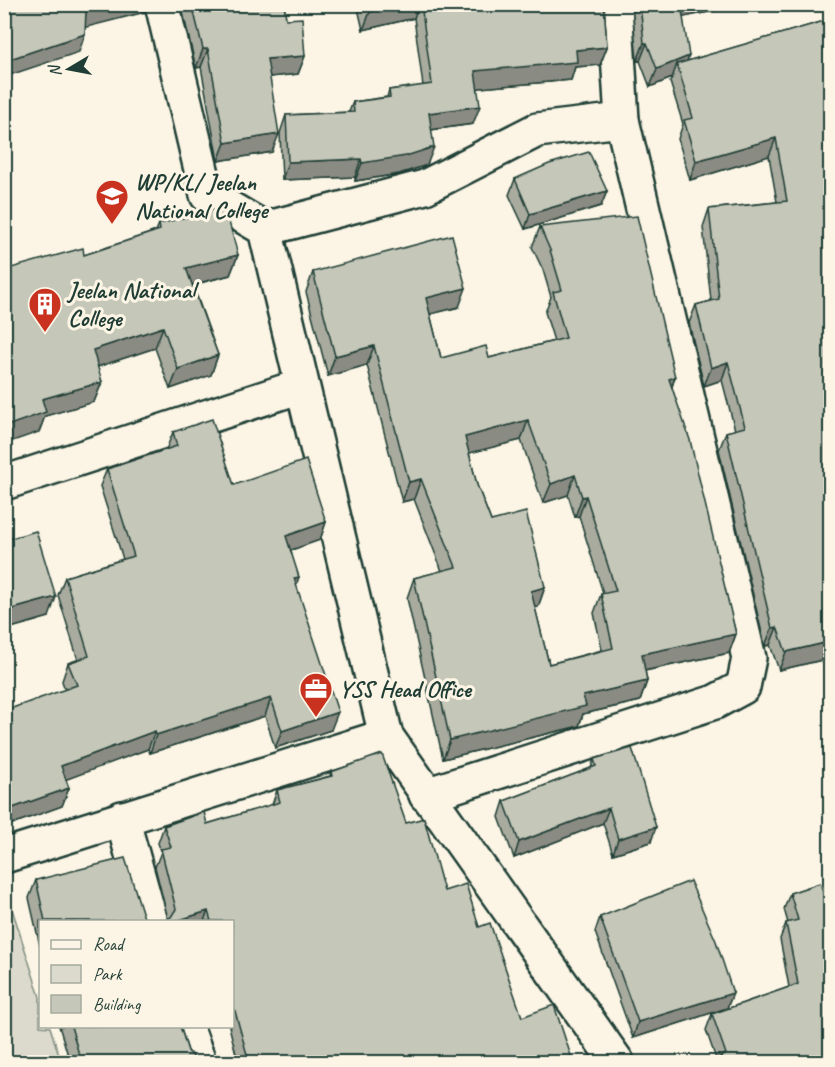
<svg xmlns="http://www.w3.org/2000/svg" width="835" height="1067" font-family="Caveat,sans-serif">
<style>
.green{fill:#dcdacc;stroke:#7e8c80;stroke-width:1.5}
.lines{fill:none;stroke-linecap:round;stroke-linejoin:round}
.minor-casing{stroke:#1f3d34;stroke-width:38}
.minor{stroke:#fcf5e5;stroke-width:33}
.wall{fill:#a9ab9f;stroke:#1f3d34;stroke-width:1.5;fill-rule:evenodd}
.shaded-wall{fill:#8a8b82;stroke:#1f3d34;stroke-width:1.5}
.building{fill:#c5c7b9;stroke:#1f3d34;stroke-width:1.5;fill-rule:evenodd}
.labels{text-anchor:middle;stroke-width:6;stroke-linejoin:round;paint-order:stroke}
.poi-label{font-size:24px;font-weight:bold;fill:#1f3d34;stroke:#fcf5e5;text-anchor:start}
</style>
<rect width="100%" height="100%" fill="#fcf5e5"/>
<filter id="ink" filterUnits="userSpaceOnUse"><feTurbulence type="fractalNoise" baseFrequency=".0167" numOctaves="2"/><feDisplacementMap in="SourceGraphic" scale="12" xChannelSelector="R" yChannelSelector="G"/><feConvolveMatrix kernelMatrix="1 2 1 2 8 2 1 2 1" color-interpolation-filters="sRGB"/></filter>
<g filter="url(#ink)">
<polygon class="green" points="7,893 40,997 40,1026 50,1027 61,1062 5,1062 4,894"/>
<g class="lines">
<defs>
<g id="minor">
<polyline points="162,4 207,195 265,229 386,736 617,1062"/>
<polyline points="265,229 425,187 537,130 622,120"/>
<polyline points="4,483 301,386"/>
<polyline points="426,795 715,702 743,687 749,658 622,120 615,4"/>
<polyline points="122,818 151,922"/>
<polyline points="4,856 386,736"/>
<polyline points="186,1026 199,1062"/>
</g>
</defs>
<use href="#minor" class="minor-casing"/>
<use href="#minor" class="minor"/>
</g>
<g class="wall">
<polygon points="181,4 284,4 286,19 305,56 298,74 270,77 272,152 218,161 201,67 196,68"/>
<polygon points="357,4 604,4 607,47 600,65 575,67 571,80 478,88 473,124 431,130 427,165 399,174 355,181 355,177 282,180 280,133 286,115 349,112 353,102 387,97 389,90 423,86 414,18 363,30"/>
<polygon points="632,4 749,4 683,17 687,61 831,19 831,692 822,660 779,670 770,645 765,646 719,450 726,432 735,430 722,380 704,386 689,323 696,305 711,301 703,227 709,209 777,202 769,156 690,180 678,139 683,124 670,82 672,78 650,87 640,61 637,61"/>
<polygon points="515,179 607,191 601,206 525,229 509,195"/>
<polygon points="159,224 238,255 230,275 193,285 218,355 211,375 170,389 155,348 97,367 102,382 94,402 45,416 39,432 84,255 156,231"/>
<path d="M 540,227 L 675,377 L 672,387 L 736,634 L 729,653 L 645,671 L 647,681 L 640,701 L 583,714 L 579,726 L 443,759 L 407,598 L 414,578 L 442,571 L 414,499 L 402,502 L 367,365 L 328,376 L 306,292 L 313,272 L 459,307 L 430,314 L 441,358 L 489,358 L 554,341 L 545,312 L 551,297 L 543,270 L 532,247 ZM 521,440 L 543,503 L 568,495 L 575,517 L 579,516 L 603,593 L 601,594 L 594,613 L 602,650 L 549,664 L 535,608 L 538,607 L 545,587 L 491,521 L 477,485 L 469,453 Z"/>
<polygon points="173,432 234,485 326,522 320,540 291,550 296,586 331,730 275,748 265,716 150,753 148,749 65,779 69,788 62,806 4,827 4,711 65,690 62,681 68,663 78,660 58,595 65,577 123,559 100,486 107,469 166,450"/>
<polygon points="4,540 49,617 4,630"/>
<polygon points="594,759 651,842 613,854 603,823 514,858 499,817 504,801 591,768"/>
<polygon points="331,772 406,823 444,891 479,927 522,1017 573,1062 238,1062 229,1026 232,1026 232,921 164,921 168,919 155,867 161,852 158,843 164,826 207,824 272,805 277,790 330,776"/>
<polygon points="36,880 144,918 150,921 40,921 40,946 29,898"/>
<polygon points="820,883 831,1062 712,1062 714,1060 716,1059 706,1030 712,1014 789,987 780,939 786,923 788,923 784,909 790,893"/>
<polygon points="600,917 733,993 727,1008 633,1038 595,932"/>
<polygon points="59,1026 180,1026 188,1051 198,1062 70,1062"/>
</g>
<g class="shaded-wall">
<polygon points="112,4 148,4 145,12 79,29 86,11"/>
<polygon points="400,4 419,4 414,18 363,30 370,12"/>
<polygon points="679,4 749,4 674,19"/>
<polygon points="85,34 79,52 4,77 4,61"/>
<polygon points="644,43 647,43 640,61 637,61"/>
<polygon points="607,47 600,65 575,67 571,80 469,89 475,71 576,50"/>
<polygon points="203,49 208,49 201,67 196,68"/>
<polygon points="305,56 298,74 260,78 267,59"/>
<polygon points="689,56 682,74 677,64 672,78 650,87 657,69"/>
<polygon points="480,106 473,124 422,131 429,113"/>
<polygon points="279,134 272,152 218,161 225,143"/>
<polygon points="776,138 769,156 690,180 696,161"/>
<polygon points="434,147 427,165 399,174 355,181 362,163"/>
<polygon points="361,159 355,177 282,180 288,162"/>
<polygon points="607,191 601,206 525,229 530,214"/>
<polygon points="238,255 230,275 179,288 186,268"/>
<polygon points="466,288 459,307 419,317 426,298"/>
<polygon points="163,327 155,348 85,371 93,350"/>
<polygon points="374,346 367,365 328,376 335,356"/>
<polygon points="218,355 211,375 170,389 178,369"/>
<polygon points="728,362 722,380 704,386 711,368"/>
<polygon points="675,377 668,397 669,379"/>
<polygon points="102,382 94,402 45,416 39,432 4,444 4,427 42,399"/>
<polygon points="528,420 521,440 458,456 465,437"/>
<polygon points="575,475 568,495 543,503 551,484"/>
<polygon points="421,479 414,499 402,502 409,482"/>
<polygon points="586,496 579,516 575,517 582,497"/>
<polygon points="326,522 320,540 280,554 286,536"/>
<polygon points="299,577 293,594 294,578"/>
<polygon points="545,587 538,607 524,610 531,591"/>
<polygon points="56,597 49,617 4,630 4,623 9,610"/>
<polygon points="777,627 770,645 765,646 772,628"/>
<polygon points="736,634 729,653 634,673 642,654"/>
<polygon points="829,642 822,660 779,670 786,652"/>
<polygon points="647,681 640,701 583,714 579,726 443,759 450,740 583,696"/>
<polygon points="271,698 265,716 150,753 156,735"/>
<polygon points="338,712 331,730 275,748 282,731"/>
<polygon points="155,731 148,749 54,784 61,766"/>
<polygon points="69,788 62,806 4,827 4,811"/>
<polygon points="609,808 603,823 514,858 519,842"/>
<polygon points="656,827 651,842 613,854 618,839"/>
<polygon points="208,911 204,921 176,921"/>
<polygon points="733,993 727,1008 633,1038 638,1022"/>
</g>
<g class="building">
<polygon points="4,4 112,4 86,11 85,34 4,61"/>
<polygon points="192,4 284,4 286,19 302,18 305,56 267,59 279,134 225,143 208,49 203,49"/>
<polygon points="368,4 400,4 370,12"/>
<polygon points="421,4 604,4 607,47 576,50 577,62 475,71 480,106 429,113 434,147 406,156 362,163 361,159 288,162 286,115 354,112 353,102 390,97 389,90 432,84"/>
<polygon points="640,4 681,4 689,56 657,69 647,43 644,43"/>
<polygon points="831,19 831,649 829,642 786,652 777,627 772,628 726,432 745,427 728,362 711,368 696,305 719,299 709,209 787,201 776,138 696,161 684,120 693,118 677,64"/>
<polygon points="589,152 607,191 530,214 515,179 549,164"/>
<polygon points="225,207 238,255 186,268 218,355 178,369 163,327 93,350 102,382 42,399 46,412 4,427 4,270 83,248 84,255 160,230 159,224"/>
<path d="M 637,216 L 675,377 L 669,379 L 690,440 L 736,634 L 642,654 L 647,681 L 583,696 L 586,706 L 450,740 L 414,578 L 456,567 L 421,479 L 409,482 L 374,346 L 335,356 L 313,272 L 452,235 L 466,288 L 426,298 L 441,358 L 486,346 L 489,358 L 566,338 L 553,292 L 562,290 L 550,250 L 540,227 ZM 528,420 L 551,484 L 575,475 L 582,497 L 586,496 L 616,591 L 601,594 L 613,648 L 549,664 L 531,591 L 545,587 L 526,512 L 491,521 L 477,485 L 465,437 Z"/>
<polygon points="212,419 234,485 306,460 326,522 286,536 299,577 294,578 338,712 282,731 271,698 156,735 155,731 61,766 69,788 4,811 4,711 77,685 68,663 89,656 65,577 134,556 107,469 177,446 173,432"/>
<polygon points="36,531 56,597 9,610 7,602 4,603 4,540"/>
<polygon points="632,748 656,827 618,839 609,808 519,842 504,801 596,766 594,759"/>
<polygon points="382,754 406,823 424,818 444,891 466,884 479,927 490,923 522,1017 554,1005 573,1062 249,1062 232,1000 232,921 211,921 208,911 176,921 164,921 171,917 176,909 161,849 171,847 164,826 204,812 207,824 280,802 277,790 332,776 331,772"/>
<polygon points="125,858 144,918 150,921 45,921 36,880"/>
<polygon points="690,881 716,941 733,993 638,1022 600,917"/>
<polygon points="820,883 831,914 831,1062 715,1062 714,1060 726,1054 712,1014 798,984 786,923 798,920 790,893"/>
<polygon points="71,1026 180,1026 188,1051 198,1062 81,1062"/>
</g>
</g>
<defs>
<symbol id="school-pin" viewBox="-11 -11 22 30"><path d="M0 17L-7.5 6A9.5 9.5 0 1 1 7.5 6Z" fill="#c8321e" stroke="#fcf5e5"/><path d="M0-5L7-2L0 1L-7-2ZM-4 1L0 2.5L4 1V4Q0 6-4 4Z" fill="#fff"/></symbol>
<symbol id="building-pin" viewBox="-11 -11 22 30"><path d="M0 17L-7.5 6A9.5 9.5 0 1 1 7.5 6Z" fill="#c8321e" stroke="#fcf5e5"/><path d="M-4-6H4V6H1V3H-1V6H-4ZM-2.5-4.3h1.7v1.8h-1.7ZM.8-4.3h1.7v1.8H.8ZM-2.5-1h1.7V.8h-1.7ZM.8-1h1.7V.8H.8Z" fill="#fff"/></symbol>
<symbol id="office-pin" viewBox="-11 -11 22 30"><path d="M0 17L-7.5 6A9.5 9.5 0 1 1 7.5 6Z" fill="#c8321e" stroke="#fcf5e5"/><path d="M-6-3h4V-5.5h4V-3h4V5H-6ZM-1-4.5V-3h2v-1.5ZM-6 0V1H6V0Z" fill="#fff"/></symbol>
</defs>
<g fill-rule="evenodd">
<use href="#school-pin" x="93" y="177" width="38" height="52"/>
<use href="#building-pin" x="26" y="285" width="38" height="52"/>
<use href="#office-pin" x="297" y="670" width="38" height="52"/>
</g>
<g class="labels">
<g class="poi-label">
<text x="135" y="190">WP/KL/ Jeelan<tspan x="135" dy="28">National College</tspan></text>
<text x="68" y="298">Jeelan National<tspan x="68" dy="28">College</tspan></text>
<text x="339" y="697">YSS Head Office</text>
</g>
</g>
<rect width="835" height="1067" fill="none" stroke="#fcf5e5" stroke-width="24"/>
<rect x="12" y="12" width="811" height="1043" fill="none" stroke="#1f3d34" stroke-width="2" filter="url(#ink)"/>
<rect x="39" y="920" width="195" height="108" fill="#fcf5e5" stroke="#a4ab9e" stroke-width="1.5"/>
<rect x="51" y="940" width="30" height="9" fill="#fcf5e5" stroke="#a4ab9e" stroke-width="1.5"/>
<text x="93" y="950" font-size="18" fill="#1f3d34">Road</text>
<rect x="51" y="965" width="30" height="18" fill="#dcdacc" stroke="#a4ab9e" stroke-width="1.5"/>
<text x="93" y="980" font-size="18" fill="#1f3d34">Park</text>
<rect x="51" y="995" width="30" height="18" fill="#c5c7b9" stroke="#a4ab9e" stroke-width="1.5"/>
<text x="93" y="1010" font-size="18" fill="#1f3d34">Building</text>
<g transform="translate(69 69) rotate(260)" stroke="#fcf5e5" stroke-width="4.5" paint-order="stroke">
<path d="M0-4.5L10 22L0 15L-10 22Z" fill="#1f3d34"/>
<text y="-9" font-size="16" font-weight="bold" text-anchor="middle" fill="#1f3d34">N</text>
</g>
</svg>
